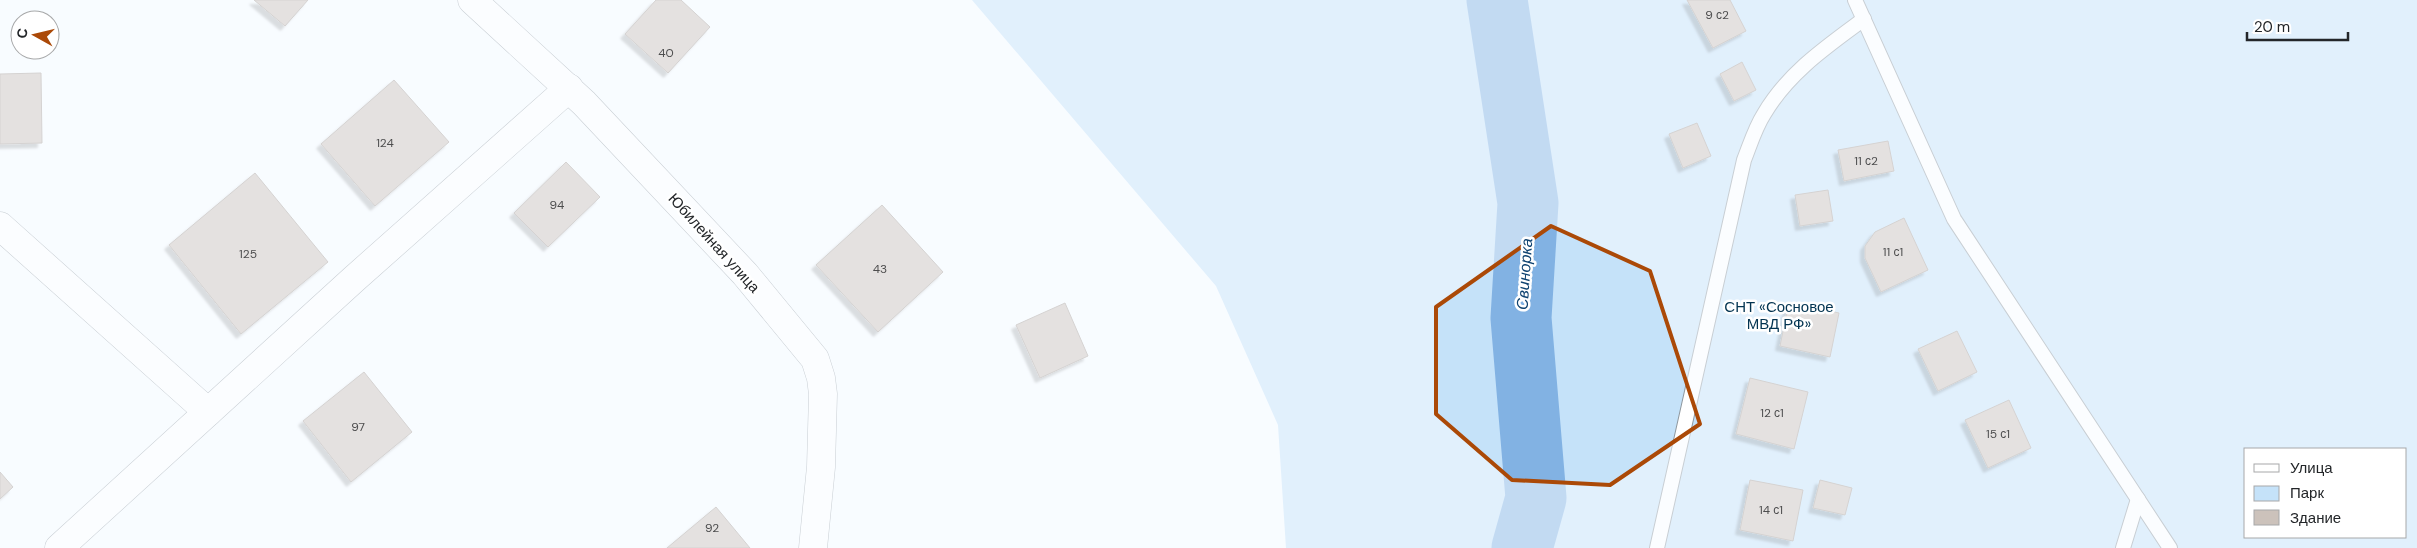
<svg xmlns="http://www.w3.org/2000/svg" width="2417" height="548" font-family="'DM Sans',sans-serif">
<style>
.green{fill:#c5e2f9;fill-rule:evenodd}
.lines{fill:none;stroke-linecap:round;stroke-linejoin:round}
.river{stroke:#82b2e3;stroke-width:61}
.building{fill:#ccc2bb;stroke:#aba19b;filter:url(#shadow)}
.lane-casing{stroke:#8f989f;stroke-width:16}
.street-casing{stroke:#8f989f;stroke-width:29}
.lane{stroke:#fff;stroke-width:14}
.street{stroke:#fff;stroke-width:28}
.marked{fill:none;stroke:#ab4907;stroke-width:4;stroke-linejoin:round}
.labels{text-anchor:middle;stroke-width:5;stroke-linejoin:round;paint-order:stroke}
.number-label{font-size:12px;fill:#4d4d4e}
.street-label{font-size:15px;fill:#232629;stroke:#fff}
.park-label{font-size:15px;fill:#033451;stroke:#fff}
.water-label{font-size:16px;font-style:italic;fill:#0e4270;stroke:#fff}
</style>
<defs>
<filter id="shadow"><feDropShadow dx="-4.5" dy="4.5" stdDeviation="1" flood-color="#0004"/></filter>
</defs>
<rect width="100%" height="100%" fill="#f8fcff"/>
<path class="green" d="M 972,0 L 2417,0 L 2417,548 L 1286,548 L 1278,425 L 1216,286 ZM 2246,449 L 2406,449 L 2406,537 L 2246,537 Z"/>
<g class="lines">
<polyline class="river" points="1497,0 1528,203 1521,318 1536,498 1522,548"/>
</g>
<g class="building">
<polygon points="254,0 308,0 285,26"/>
<polygon points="656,0 681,0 710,27 668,73 625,34"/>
<polygon points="1687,0 1730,0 1746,31 1713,48"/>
<polygon points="1742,62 1756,90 1734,101 1720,74"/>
<polygon points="41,73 42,143 0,144 0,74"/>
<polygon points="394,80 449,142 375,206 321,144"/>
<polygon points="1697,123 1711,156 1683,168 1669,134"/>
<polygon points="1888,141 1894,171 1844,181 1838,150"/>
<polygon points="566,162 600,197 548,247 514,213"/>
<polygon points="255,173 328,262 241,334 169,245"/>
<polygon points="1828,190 1833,221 1800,226 1795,195"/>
<polygon points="882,205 943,272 878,332 816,265"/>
<polygon points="1904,218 1928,270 1881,292 1865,258 1865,246 1875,232"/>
<polygon points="1789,302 1839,313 1830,357 1780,346"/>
<polygon points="1065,303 1088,356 1040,378 1016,325"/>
<polygon points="1957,331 1977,372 1938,391 1918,349"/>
<polygon points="364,372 412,432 351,482 303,421"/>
<polygon points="1750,378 1808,392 1794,449 1736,434"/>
<polygon points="2009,400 2031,448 1988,468 1965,420"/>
<polygon points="0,472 13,487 0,499"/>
<polygon points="1750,480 1803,490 1793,541 1740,530"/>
<polygon points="1820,480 1852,488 1845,515 1813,508"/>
<polygon points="716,507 750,548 667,548"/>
</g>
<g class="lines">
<defs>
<g id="lane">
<polyline points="1855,0 1954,219 2170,548"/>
<path d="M 1657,548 L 1744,160 C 1750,145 1755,128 1764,114 C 1788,73 1826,47 1864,19"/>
<polyline points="2123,548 2138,499"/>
</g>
<g id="street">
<polyline points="472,0 584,103 745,274 815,359 821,378 823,394 821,467 813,548"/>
<polyline points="0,226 208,412"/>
<polyline points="59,548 354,279 569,88"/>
</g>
</defs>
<use href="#lane" class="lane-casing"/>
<use href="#street" class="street-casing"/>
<use href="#lane" class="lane"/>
<use href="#street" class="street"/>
</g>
<path d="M0 0H2417V548H0ZM 1551,226 L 1650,271 L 1700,424 L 1610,485 L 1512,480 L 1436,414 L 1436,307 Z" fill="#f8fcff" fill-opacity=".55" fill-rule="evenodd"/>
<path class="marked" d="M 1551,226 L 1650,271 L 1700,424 L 1610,485 L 1512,480 L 1436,414 L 1436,307 Z"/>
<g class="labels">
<g class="number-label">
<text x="1717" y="19">9 с2</text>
<text x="666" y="57">40</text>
<text x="385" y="147">124</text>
<text x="1866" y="165">11 с2</text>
<text x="557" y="209">94</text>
<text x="1893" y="256">11 с1</text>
<text x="248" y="258">125</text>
<text x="880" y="273">43</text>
<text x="1772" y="417">12 с1</text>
<text x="358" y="431">97</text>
<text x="1998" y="438">15 с1</text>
<text x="1771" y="514">14 с1</text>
<text x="712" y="532">92</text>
</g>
<g class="street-label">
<text transform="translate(714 243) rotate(48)" y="5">Юбилейная улица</text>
</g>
<g class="park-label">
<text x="1779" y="312">СНТ «Сосновое<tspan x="1779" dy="17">МВД РФ»</tspan></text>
</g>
<g class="water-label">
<text transform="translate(1524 274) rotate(-86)" y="6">Свинорка</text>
</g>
</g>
<rect x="2244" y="448" width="162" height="90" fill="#ffffff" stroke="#a7a8a9"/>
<rect x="2254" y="464" width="25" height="8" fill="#ffffff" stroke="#a7a8a9"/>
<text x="2290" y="473" font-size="15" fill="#232629">Улица</text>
<rect x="2254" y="486" width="25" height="15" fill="#c5e2f9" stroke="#a7a8a9"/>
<text x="2290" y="498" font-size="15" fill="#232629">Парк</text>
<rect x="2254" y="510" width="25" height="15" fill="#ccc2bb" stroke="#a7a8a9"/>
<text x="2290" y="523" font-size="15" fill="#232629">Здание</text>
<g transform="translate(35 35) rotate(278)"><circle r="24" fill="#ffffff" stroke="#a7a8a9"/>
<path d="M0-4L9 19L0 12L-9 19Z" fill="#ab4907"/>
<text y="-8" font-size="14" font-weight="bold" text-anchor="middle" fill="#232629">С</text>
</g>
<path d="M2247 32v8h101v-8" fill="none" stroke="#232629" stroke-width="2.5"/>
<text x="2254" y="32" font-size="15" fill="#232629" stroke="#ffffff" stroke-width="4" paint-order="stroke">20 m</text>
</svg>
